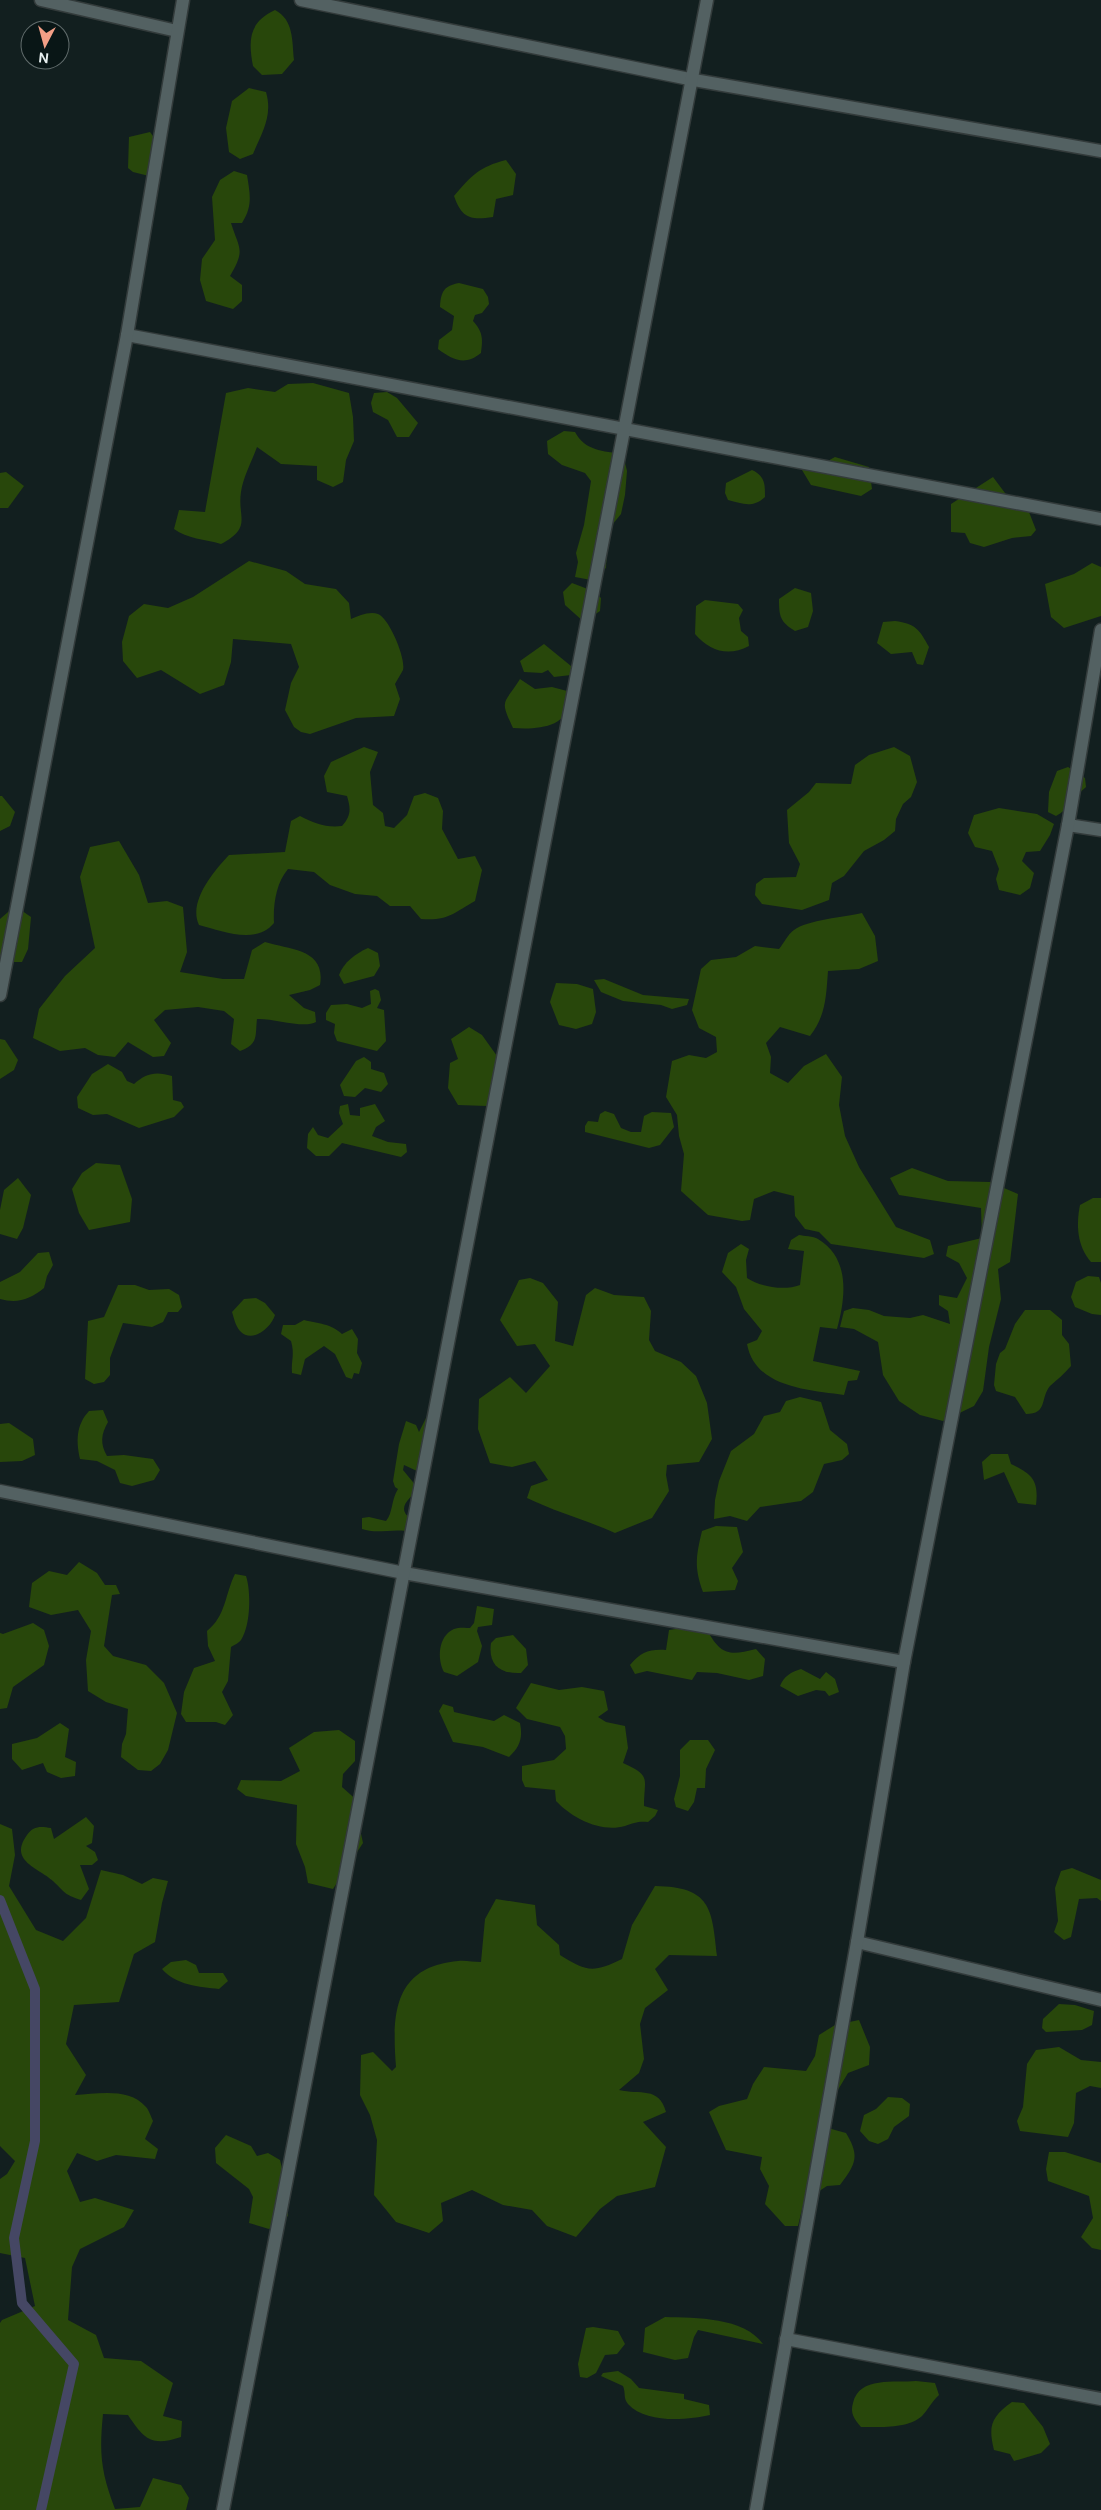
<svg xmlns="http://www.w3.org/2000/svg" width="1101" height="2510" font-family="'DM Sans',sans-serif">
<style>
.green{fill:#28470b}
.lines{fill:none;stroke-linecap:round;stroke-linejoin:round}
.stream{stroke:#454764;stroke-width:10}
.street-casing{stroke:#333b3b;stroke-width:15}
.street{stroke:#536162;stroke-width:12}
</style>
<rect width="100%" height="100%" fill="#121f1f"/>
<g class="green">
<path d="M 275,10 C 294,20 292,41 294,60 L 282,74 L 262,75 L 253,66 C 248,40 249,22 275,10 Z"/>
<path d="M 249,88 L 266,92 C 273,116 262,132 253,154 L 240,159 L 229,152 L 226,128 L 232,101 Z"/>
<polygon points="150,132 161,147 149,176 133,172 128,168 129,137"/>
<path d="M 506,160 L 516,174 L 513,195 L 496,199 L 493,217 C 471,220 462,219 454,196 C 472,175 479,167 506,160 Z"/>
<path d="M 234,171 L 247,175 C 250,194 253,206 242,223 L 231,223 C 239,249 246,249 230,276 L 242,285 L 242,301 L 233,309 L 206,301 L 200,280 L 202,259 L 215,240 L 212,197 L 220,180 Z"/>
<path d="M 459,283 L 483,289 L 488,297 L 489,304 L 482,313 L 475,315 L 473,321 C 483,332 483,339 481,353 C 465,366 453,360 438,349 L 439,340 L 452,330 L 454,316 L 440,307 C 441,291 444,286 459,283 Z"/>
<path d="M 313,383 L 349,393 L 353,417 L 354,441 L 346,460 L 343,482 L 333,487 L 317,480 L 317,466 L 281,464 L 257,447 C 252,461 243,477 241,492 C 237,517 253,527 221,544 C 205,539 187,539 174,529 L 179,510 L 205,512 L 226,393 L 248,388 L 275,392 L 288,384 Z"/>
<polygon points="387,392 397,398 418,423 409,437 397,437 388,420 373,412 371,403 374,393"/>
<path d="M 564,431 L 575,432 C 585,451 603,451 623,454 L 627,471 L 625,495 L 621,514 L 608,530 L 606,568 L 591,580 L 575,577 L 578,562 L 576,553 L 584,525 L 591,481 L 585,473 L 562,465 L 548,454 L 547,441 Z"/>
<polygon points="835,457 869,467 872,489 861,496 811,485 802,470 808,462 824,463"/>
<path d="M 752,470 C 765,476 765,484 765,497 C 753,508 743,504 728,500 L 725,493 L 726,483 Z"/>
<polygon points="6,472 24,486 8,508 0,508 0,473"/>
<polygon points="993,477 1011,501 1029,512 1036,530 1031,536 1012,538 984,547 970,543 965,533 951,532 951,504"/>
<path d="M 249,561 L 286,571 L 305,584 L 336,589 L 349,603 L 351,619 C 359,616 369,611 378,614 C 389,618 406,658 403,670 C 401,674 397,680 395,684 L 400,699 L 394,716 L 356,718 L 310,734 L 301,732 L 294,727 L 285,710 L 291,683 L 299,667 L 291,644 L 233,639 L 231,662 L 224,685 L 200,694 L 161,670 L 137,678 L 123,661 L 122,642 L 129,616 L 144,604 L 168,608 L 193,597 Z"/>
<polygon points="1092,563 1101,567 1101,616 1064,628 1051,617 1045,584 1074,574"/>
<polygon points="572,583 593,591 601,598 600,611 584,622 565,605 563,592"/>
<path d="M 795,588 L 811,593 L 813,611 L 808,627 L 795,631 C 780,622 779,616 779,599 Z"/>
<path d="M 705,600 L 738,604 L 743,610 L 739,618 L 741,631 L 748,637 L 749,646 C 728,657 710,651 695,634 L 696,606 Z"/>
<path d="M 895,621 C 916,624 919,629 929,647 L 923,665 L 917,664 L 912,652 L 891,654 L 877,643 L 883,622 Z"/>
<polygon points="544,644 571,666 571,675 554,677 548,670 542,673 524,672 520,661"/>
<path d="M 520,679 L 535,689 L 552,687 L 567,691 C 576,727 539,730 513,728 C 499,698 504,705 520,679 Z"/>
<path d="M 364,747 L 378,752 L 370,772 L 373,805 L 383,813 L 385,826 L 394,828 L 407,815 L 414,796 L 425,793 L 438,798 L 443,811 L 442,829 L 458,859 L 475,856 L 482,870 L 475,901 C 453,913 449,921 421,919 L 410,906 L 390,906 L 377,896 L 355,894 L 330,885 L 314,872 L 288,869 C 276,883 273,905 274,923 C 256,945 222,931 199,925 C 188,902 213,872 229,855 L 285,852 L 291,821 L 300,816 C 314,823 326,828 342,826 C 351,816 351,809 347,796 L 327,792 L 324,776 L 331,762 Z"/>
<polygon points="894,747 910,756 917,782 911,797 903,804 896,819 895,831 884,840 864,851 844,876 832,883 829,900 802,910 762,904 755,895 756,884 764,878 796,877 800,864 789,843 787,810 809,792 816,783 851,784 855,765 869,755"/>
<path d="M 1068,767 L 1085,778 L 1086,787 C 1074,797 1069,809 1056,816 L 1048,812 L 1049,792 L 1057,771 Z"/>
<polygon points="0,796 2,796 15,812 10,826 0,831"/>
<polygon points="999,808 1037,814 1054,824 1050,835 1040,851 1026,852 1022,861 1034,873 1030,888 1020,895 999,890 996,879 999,869 992,851 975,847 968,833 974,815"/>
<path d="M 119,841 L 139,875 L 148,903 L 167,901 L 183,907 L 187,952 L 180,972 L 223,979 L 244,979 L 252,950 L 265,942 C 291,950 326,949 320,985 L 310,990 L 289,995 L 304,1008 L 315,1012 L 316,1022 C 304,1029 273,1018 257,1019 C 255,1036 259,1044 240,1051 L 231,1044 L 234,1019 L 224,1011 L 198,1007 L 165,1010 L 154,1020 L 171,1043 L 164,1056 L 153,1057 L 128,1042 L 115,1057 L 98,1055 L 85,1048 L 60,1051 L 33,1038 L 39,1009 L 65,976 L 95,948 L 80,877 L 90,847 Z"/>
<polygon points="15,906 31,917 28,949 22,962 0,962 0,919"/>
<path d="M 862,913 L 875,936 L 878,961 L 859,969 L 828,971 C 826,997 826,1015 810,1036 L 780,1027 L 766,1043 L 771,1057 L 770,1073 L 788,1083 L 804,1066 L 826,1054 L 842,1077 L 839,1105 L 845,1136 L 859,1167 L 896,1227 L 930,1240 L 934,1254 L 924,1258 L 831,1244 L 819,1232 L 805,1229 L 795,1216 L 794,1196 L 774,1191 L 754,1199 L 750,1220 L 742,1221 L 708,1215 L 681,1191 L 684,1154 L 679,1136 L 677,1115 L 666,1097 L 672,1061 L 689,1055 L 706,1058 L 717,1052 L 716,1037 L 699,1028 L 692,1010 L 701,969 L 711,960 L 736,957 L 755,946 L 779,949 C 784,943 788,934 794,930 C 807,920 845,917 862,913 Z"/>
<path d="M 368,948 L 378,953 L 380,966 L 374,976 L 344,984 L 339,975 C 344,962 355,954 368,948 Z"/>
<polygon points="604,979 643,995 689,999 687,1005 672,1009 661,1005 623,1001 601,992 594,980"/>
<polygon points="556,983 577,984 593,989 596,1012 592,1024 576,1029 559,1025 550,1002"/>
<polygon points="375,989 379,991 381,1000 377,1008 384,1010 386,1041 377,1051 337,1041 334,1033 335,1024 326,1020 326,1013 331,1005 347,1004 362,1008 371,1004 370,991"/>
<polygon points="469,1027 482,1035 497,1056 495,1101 487,1106 458,1105 448,1088 450,1063 458,1059 451,1039"/>
<polygon points="0,1039 5,1040 18,1060 14,1070 0,1079"/>
<polygon points="364,1057 371,1062 371,1069 384,1073 388,1084 381,1092 365,1088 355,1097 344,1096 340,1085 356,1061"/>
<path d="M 108,1064 L 122,1072 L 127,1081 L 134,1084 C 146,1073 156,1071 172,1076 L 173,1100 L 181,1102 L 184,1107 L 174,1117 L 139,1128 L 107,1114 L 93,1115 L 78,1108 L 77,1097 L 92,1074 Z"/>
<polygon points="348,1104 350,1115 360,1116 360,1108 375,1104 385,1121 376,1127 372,1136 388,1142 406,1144 407,1152 401,1157 342,1143 329,1156 316,1156 307,1148 308,1134 313,1127 318,1135 328,1138 343,1124 339,1113 340,1106"/>
<polygon points="605,1111 614,1114 621,1128 631,1132 641,1132 644,1116 652,1112 671,1113 674,1127 660,1145 649,1148 585,1132 585,1126 588,1121 598,1122 600,1114"/>
<polygon points="96,1163 120,1165 132,1199 130,1222 89,1230 79,1213 72,1189 82,1173"/>
<polygon points="912,1168 948,1181 990,1182 1018,1194 1010,1262 998,1269 1001,1299 989,1347 983,1391 974,1406 943,1421 920,1415 899,1401 883,1375 878,1342 854,1329 840,1327 844,1311 853,1308 869,1310 884,1316 910,1318 923,1315 950,1324 948,1311 939,1305 939,1295 957,1298 967,1278 959,1263 946,1256 948,1246 982,1238 981,1208 899,1195 890,1178"/>
<polygon points="18,1178 31,1195 23,1228 17,1239 0,1234 0,1210 4,1190"/>
<path d="M 1093,1198 L 1101,1198 L 1101,1262 L 1091,1262 C 1077,1246 1076,1225 1080,1205 Z"/>
<path d="M 799,1235 C 804,1236 813,1236 818,1239 C 850,1258 846,1297 837,1329 L 820,1327 L 813,1361 L 860,1371 L 857,1380 L 848,1381 L 844,1395 C 809,1390 755,1388 747,1344 L 757,1340 L 762,1331 L 744,1309 L 736,1287 L 722,1272 L 728,1253 L 741,1244 L 749,1249 L 746,1260 L 747,1278 C 761,1287 784,1291 800,1285 L 804,1251 L 788,1249 L 791,1240 Z"/>
<path d="M 49,1252 L 53,1265 L 47,1276 L 44,1288 C 30,1299 18,1304 0,1299 L 0,1282 L 20,1272 L 38,1253 Z"/>
<polygon points="1088,1276 1099,1277 1101,1283 1101,1315 1092,1314 1075,1307 1071,1297 1076,1282"/>
<path d="M 530,1278 L 543,1283 L 558,1302 L 555,1341 L 573,1346 L 586,1295 L 595,1288 L 614,1295 L 644,1297 L 651,1311 L 649,1340 L 655,1351 L 681,1362 L 696,1376 L 707,1403 L 712,1439 L 699,1462 L 667,1465 L 666,1475 L 669,1491 L 652,1518 L 615,1533 C 586,1520 556,1512 527,1498 L 531,1486 L 548,1480 L 535,1461 L 512,1467 L 490,1463 L 478,1429 L 479,1399 L 510,1377 L 526,1393 L 550,1366 L 535,1344 L 517,1346 L 500,1320 L 519,1280 Z"/>
<polygon points="118,1285 135,1285 149,1290 169,1289 179,1295 182,1307 178,1312 168,1312 163,1322 152,1327 123,1323 110,1358 110,1375 104,1382 94,1384 85,1379 88,1321 104,1317"/>
<path d="M 256,1298 L 265,1303 L 275,1315 C 271,1328 252,1344 240,1331 C 235,1325 234,1318 232,1312 L 244,1299 Z"/>
<path d="M 1025,1310 L 1050,1310 L 1062,1320 L 1062,1335 L 1069,1344 L 1071,1366 C 1064,1374 1058,1379 1050,1386 C 1040,1398 1048,1414 1026,1414 L 1015,1397 L 996,1391 L 994,1385 L 996,1364 L 1000,1353 L 1005,1349 L 1015,1324 Z"/>
<path d="M 304,1320 C 319,1324 330,1323 342,1334 L 352,1329 L 358,1339 L 357,1353 L 362,1363 L 359,1374 L 354,1373 L 352,1379 L 346,1377 L 335,1354 L 324,1346 L 305,1359 L 301,1375 L 292,1373 C 291,1360 295,1355 291,1341 L 281,1334 L 283,1325 L 295,1325 Z"/>
<polygon points="800,1397 821,1402 830,1430 847,1444 849,1454 842,1460 824,1464 813,1492 801,1501 760,1507 747,1521 730,1516 714,1519 715,1500 719,1481 731,1451 754,1434 764,1416 780,1412 786,1401"/>
<path d="M 103,1410 L 108,1422 C 101,1434 100,1444 107,1456 L 124,1455 L 153,1459 L 160,1470 L 154,1480 L 132,1486 L 120,1483 L 115,1470 L 97,1461 L 80,1459 C 76,1441 76,1425 89,1411 Z"/>
<path d="M 428,1414 L 435,1418 C 437,1443 431,1450 417,1471 L 404,1465 L 403,1470 L 417,1487 C 413,1499 394,1506 411,1519 L 406,1531 C 390,1529 376,1534 362,1529 L 362,1518 L 369,1517 L 386,1521 C 393,1513 391,1500 398,1489 L 395,1487 L 393,1481 L 399,1444 L 406,1421 L 416,1425 L 419,1432 Z"/>
<polygon points="9,1423 33,1439 35,1455 22,1461 0,1462 0,1424"/>
<path d="M 991,1454 L 1008,1454 L 1011,1464 C 1032,1474 1039,1480 1036,1505 L 1018,1503 L 1004,1472 L 984,1480 L 982,1462 Z"/>
<path d="M 716,1526 L 737,1527 L 743,1552 L 732,1568 L 738,1581 L 735,1590 L 703,1592 C 694,1567 696,1556 702,1531 Z"/>
<polygon points="79,1562 97,1573 105,1585 116,1585 120,1594 112,1595 104,1646 113,1656 146,1665 164,1683 177,1713 168,1750 160,1764 151,1771 138,1770 121,1757 122,1744 126,1734 128,1709 106,1702 88,1691 86,1660 91,1631 78,1610 51,1615 29,1607 32,1583 49,1571 67,1575"/>
<path d="M 235,1574 L 246,1576 C 251,1591 251,1625 241,1640 C 239,1643 234,1645 231,1647 L 228,1681 L 222,1692 L 233,1715 L 225,1725 L 216,1722 L 186,1722 L 181,1714 L 184,1692 L 194,1668 L 215,1661 L 208,1646 L 207,1631 C 226,1616 225,1594 235,1574 Z"/>
<path d="M 477,1606 L 494,1609 L 492,1625 L 478,1627 L 477,1631 L 482,1646 L 478,1662 L 457,1676 L 444,1672 C 437,1659 438,1636 454,1629 C 459,1627 466,1628 470,1628 L 474,1623 Z"/>
<polygon points="33,1623 44,1630 49,1646 44,1665 13,1687 7,1708 0,1709 0,1633 3,1634"/>
<path d="M 689,1627 L 707,1630 C 721,1655 729,1656 756,1649 L 765,1659 L 763,1676 L 749,1680 L 717,1673 L 697,1672 L 692,1680 L 647,1671 L 635,1674 L 630,1665 C 641,1652 649,1649 666,1650 L 669,1630 Z"/>
<path d="M 513,1635 L 526,1649 L 528,1665 L 521,1673 C 499,1674 488,1664 491,1643 L 496,1638 Z"/>
<path d="M 801,1669 L 820,1679 L 826,1672 L 835,1679 L 839,1692 L 829,1696 L 825,1691 L 816,1690 L 798,1696 L 780,1686 C 784,1676 791,1672 801,1669 Z"/>
<path d="M 531,1683 L 559,1690 L 582,1687 L 604,1691 L 608,1710 L 598,1717 L 606,1722 L 625,1726 L 628,1748 L 623,1763 C 652,1776 644,1778 644,1806 L 658,1810 L 655,1816 L 648,1822 C 638,1821 634,1823 625,1826 C 601,1833 572,1818 556,1801 L 555,1790 L 525,1787 L 522,1780 L 522,1766 L 554,1760 L 566,1749 L 565,1736 L 560,1727 L 527,1719 L 516,1708 Z"/>
<path d="M 443,1704 L 453,1707 L 454,1712 L 494,1721 L 504,1715 L 520,1723 C 523,1738 520,1747 509,1757 L 483,1747 L 453,1742 L 439,1711 Z"/>
<polygon points="60,1723 69,1729 65,1757 76,1762 75,1776 61,1778 47,1772 43,1763 22,1770 12,1759 12,1744 37,1738"/>
<polygon points="339,1730 355,1741 355,1761 343,1774 342,1787 360,1803 359,1824 363,1843 333,1889 308,1883 305,1867 296,1844 297,1805 246,1796 237,1789 241,1780 281,1781 300,1771 289,1748 314,1732"/>
<polygon points="690,1740 708,1740 715,1750 706,1769 705,1788 697,1788 694,1802 688,1811 676,1807 674,1799 680,1776 680,1750"/>
<path d="M 86,1817 L 94,1826 L 92,1843 L 86,1846 L 95,1852 L 98,1860 L 92,1865 L 80,1865 L 89,1889 L 81,1900 C 63,1894 66,1893 53,1881 C 39,1868 8,1861 27,1835 C 33,1826 40,1826 51,1828 L 54,1839 Z"/>
<path d="M 0,1824 L 12,1829 L 15,1855 L 9,1886 L 36,1930 L 63,1941 L 86,1918 L 101,1870 L 123,1875 L 142,1884 L 153,1878 L 168,1881 L 162,1903 L 155,1942 L 134,1954 L 119,2002 L 74,2005 L 66,2044 L 86,2075 L 75,2095 C 97,2094 129,2087 146,2107 C 149,2110 151,2117 153,2121 L 145,2139 L 158,2149 L 155,2159 L 116,2155 L 97,2161 L 77,2153 L 67,2171 L 80,2202 L 95,2198 L 134,2210 L 124,2227 L 80,2249 L 72,2267 L 68,2320 L 96,2335 L 104,2358 L 141,2361 L 173,2383 L 163,2416 L 182,2421 L 181,2437 C 151,2447 144,2439 128,2415 L 103,2414 C 99,2454 101,2472 115,2509 L 140,2507 L 153,2478 L 181,2485 L 189,2498 L 186,2510 L 0,2510 L 0,2323 L 2,2320 L 35,2306 L 25,2258 L 0,2253 L 0,2179 L 7,2174 L 15,2161 L 0,2146 Z"/>
<polygon points="1072,1868 1101,1880 1101,1901 1097,1898 1079,1899 1071,1937 1064,1940 1054,1932 1058,1921 1055,1888 1061,1871"/>
<path d="M 655,1886 C 711,1887 712,1908 717,1956 L 669,1955 L 655,1969 L 668,1990 L 645,2008 L 640,2024 L 644,2059 L 639,2073 L 619,2090 C 640,2095 659,2086 666,2112 L 643,2122 L 666,2147 L 655,2187 L 617,2196 L 600,2209 L 576,2237 L 547,2226 L 532,2210 L 503,2205 L 472,2190 L 441,2203 L 443,2221 L 429,2233 L 396,2222 L 374,2195 L 377,2140 L 370,2115 L 360,2095 L 361,2055 L 373,2052 L 392,2071 L 396,2067 C 392,2015 393,1967 458,1961 C 465,1960 473,1962 481,1962 L 485,1919 L 496,1899 L 535,1905 L 537,1925 L 559,1945 L 560,1955 C 587,1972 593,1973 622,1959 L 632,1925 Z"/>
<path d="M 186,1960 L 196,1965 L 199,1973 L 223,1973 L 228,1981 L 219,1989 C 200,1987 175,1985 162,1969 L 171,1962 Z"/>
<polygon points="1059,2004 1075,2005 1094,2011 1092,2025 1082,2030 1046,2032 1042,2028 1043,2019"/>
<path d="M 859,2020 L 870,2047 L 869,2065 L 848,2073 L 817,2125 L 846,2133 C 860,2156 856,2164 840,2185 L 827,2186 L 804,2201 L 798,2226 L 785,2226 L 765,2204 L 769,2186 L 760,2169 L 762,2157 L 726,2150 L 709,2112 L 719,2106 L 747,2099 L 753,2084 L 764,2067 L 806,2071 L 815,2056 L 819,2035 L 835,2025 Z"/>
<polygon points="1059,2047 1081,2060 1101,2062 1101,2088 1090,2086 1076,2093 1074,2123 1068,2137 1020,2131 1017,2121 1023,2107 1027,2064 1036,2050"/>
<polygon points="888,2097 902,2098 910,2104 909,2116 894,2127 888,2139 878,2144 869,2141 860,2131 864,2115 876,2109"/>
<polygon points="226,2135 251,2146 257,2156 268,2153 280,2160 288,2192 288,2216 269,2229 249,2223 253,2197 249,2189 216,2163 215,2148"/>
<polygon points="1049,2152 1065,2152 1101,2163 1101,2250 1092,2248 1081,2237 1093,2218 1089,2196 1048,2181 1046,2169"/>
<path d="M 665,2317 C 696,2318 744,2317 763,2344 L 698,2330 L 694,2337 L 688,2358 L 675,2360 L 643,2352 L 645,2328 Z"/>
<polygon points="593,2327 618,2331 625,2344 617,2354 605,2355 596,2373 587,2378 580,2377 578,2364 586,2328"/>
<path d="M 618,2371 L 631,2379 L 639,2388 L 684,2394 L 684,2399 L 709,2405 L 710,2415 C 688,2420 646,2424 628,2404 C 623,2398 626,2393 623,2386 L 601,2376 L 603,2373 Z"/>
<path d="M 916,2381 L 935,2383 L 939,2395 C 932,2401 928,2410 922,2416 C 908,2429 878,2427 861,2427 C 854,2419 850,2413 853,2403 C 859,2376 895,2383 916,2381 Z"/>
<path d="M 1012,2402 L 1024,2403 L 1043,2427 L 1050,2444 L 1041,2453 L 1014,2461 L 1010,2454 L 994,2450 C 988,2426 991,2417 1012,2402 Z"/>
</g>
<g class="lines">
<polyline class="stream" points="0,1900 35,1989 35,2141 14,2238 22,2303 74,2364 41,2510"/>
<defs>
<g id="street">
<polyline points="41,0 177,31"/>
<polyline points="301,0 694,80 1101,151"/>
<polyline points="127,335 1101,519"/>
<polyline points="1068,825 1101,830"/>
<polyline points="0,995 127,335 183,0"/>
<polyline points="0,1491 404,1573 904,1662"/>
<polyline points="857,1942 1101,2000"/>
<polyline points="786,2339 1101,2399"/>
<polyline points="223,2510 707,0"/>
<polyline points="756,2510 857,1942 904,1662 1068,825 1101,630"/>
</g>
</defs>
<use href="#street" class="street-casing"/>
<use href="#street" class="street"/>
</g>
<g transform="translate(45 45) rotate(186)"><circle r="24" fill="#091616" stroke="#616c6c"/>
<path d="M0-4L9 19L0 12L-9 19Z" fill="#f39f86"/>
<text y="-8" font-size="14" font-weight="bold" text-anchor="middle" fill="#e6eeee">N</text>
</g>
</svg>
